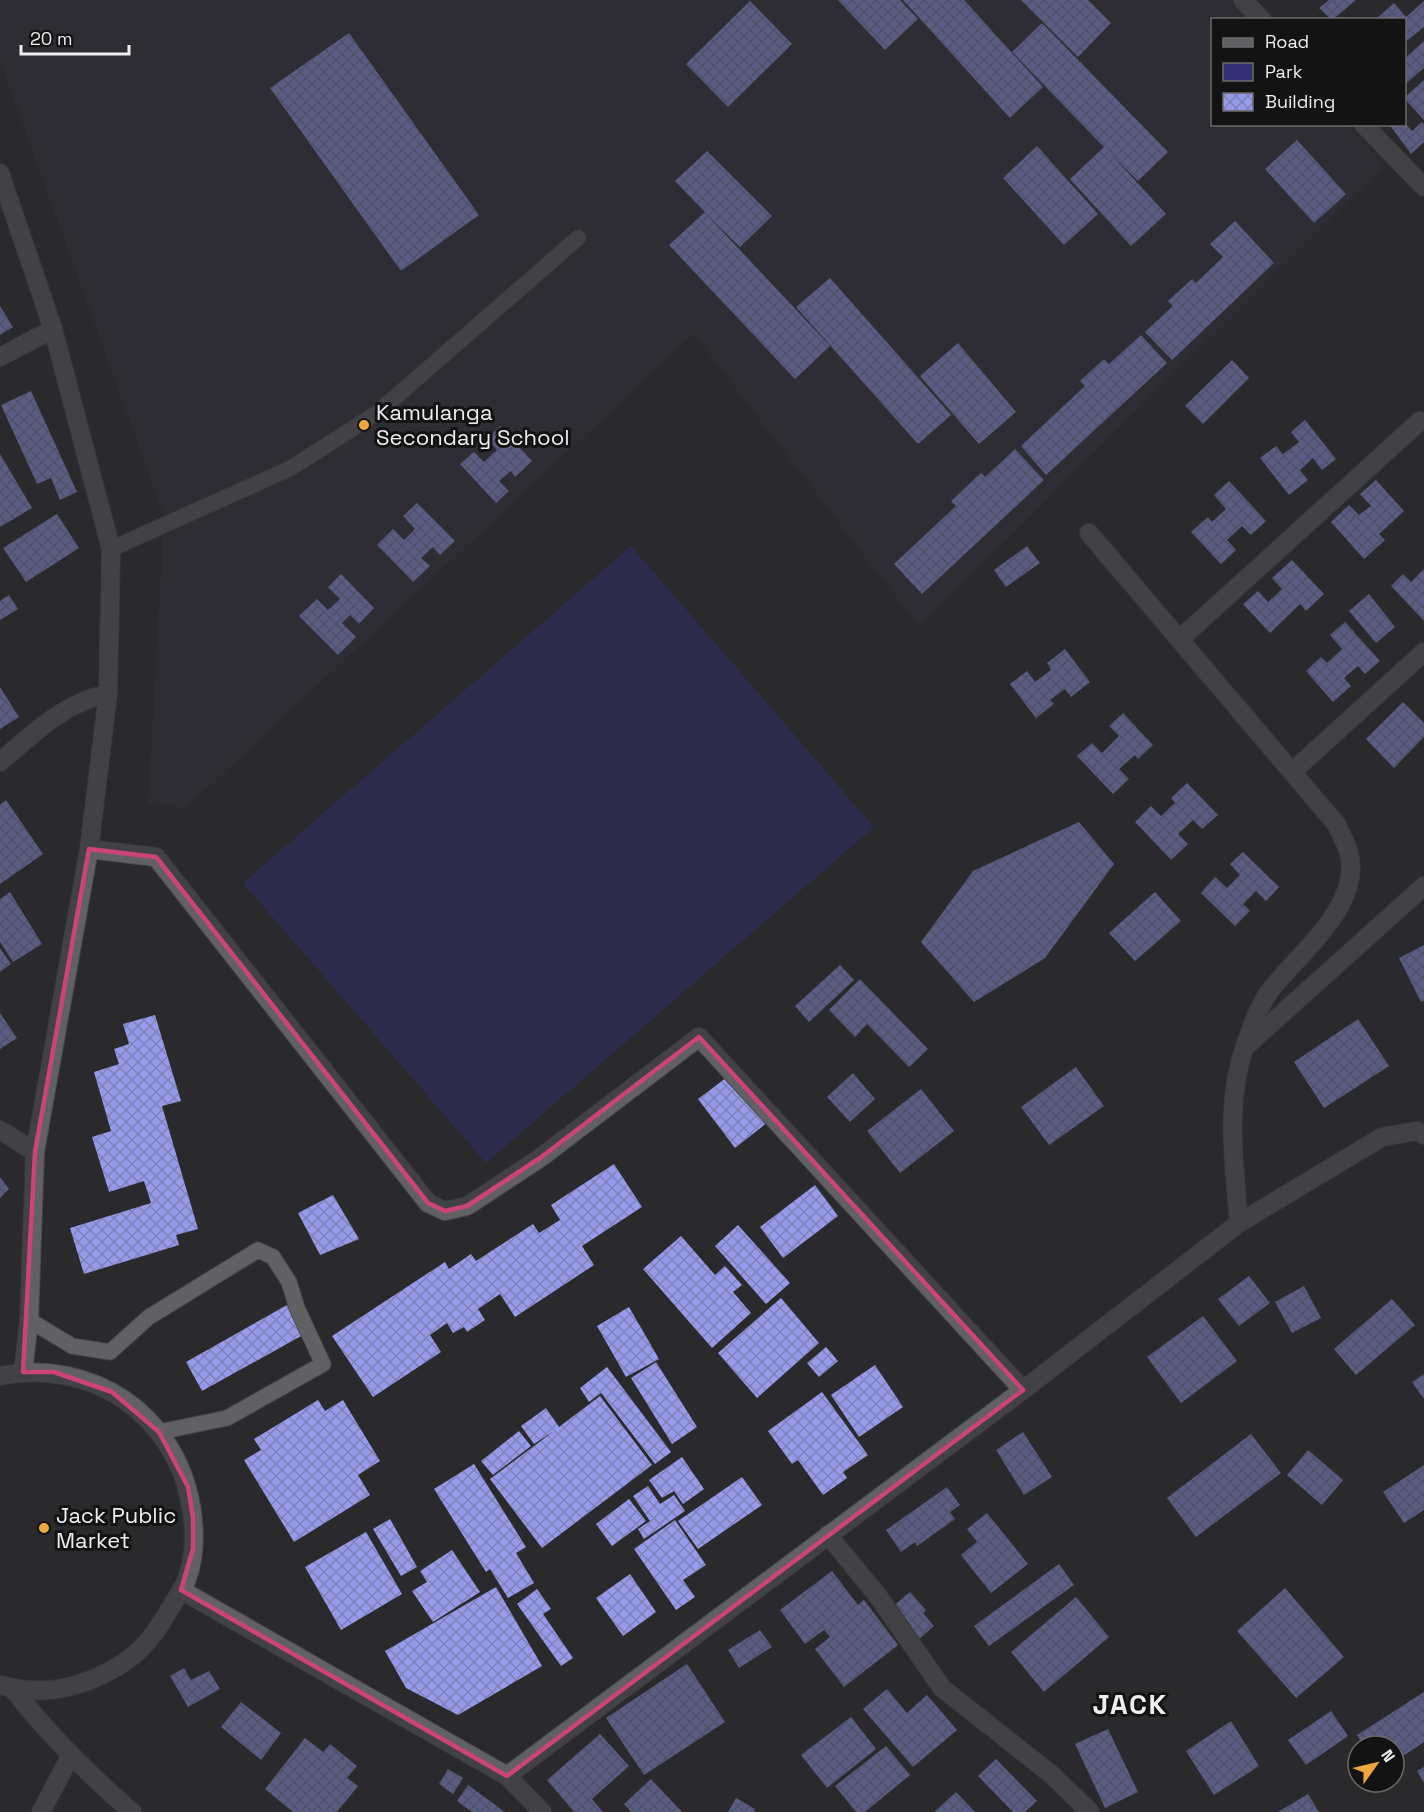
<svg xmlns="http://www.w3.org/2000/svg" width="1424" height="1812" font-family="'Space Grotesk',sans-serif">
<style>
.built{fill:#32323b}
.green{fill:#333073}
.building{fill:url(#building-cross-hatch)}
.lines{fill:none;stroke-linecap:round;stroke-linejoin:round}
.service-casing{stroke:#47484a;stroke-width:17}
.minor-casing{stroke:#47484a;stroke-width:20}
.service{stroke:#616164;stroke-width:15}
.minor{stroke:#616164;stroke-width:18}
.marked{fill:none;stroke:#cb4379;stroke-width:4.5;stroke-linejoin:round}
.poi-dot{fill:#f0a63f;stroke:#131314;stroke-width:2}
.labels{text-anchor:middle;stroke-width:6;stroke-linejoin:round;paint-order:stroke}
.poi-label{font-size:22px;fill:#eeeef0;stroke:#131314;text-anchor:start}
.district-label{font-size:28px;font-weight:bold;letter-spacing:1.5px;fill:#eeeef0;stroke:#131314}
</style>
<defs>
<pattern id="building-cross-hatch" width="8" height="8" patternUnits="userSpaceOnUse" patternTransform="scale(1.5)"><rect width="8" height="8" fill="#979ae9"/><path d="M0 0l8 8M0 8l8-8" fill="none" stroke="#7f81b9"/></pattern>
</defs>
<rect width="100%" height="100%" fill="#2a2a2d"/>
<polygon class="built" points="0,0 1231,0 1249,19 1212,20 1212,124 1347,125 1384,165 919,627 694,334 185,809 148,803 164,516 0,61"/>
<polygon class="green" points="631,546 874,827 486,1163 243,883"/>
<g class="building">
<polygon points="838,0 900,0 918,19 885,50"/>
<polygon points="903,0 964,0 1043,87 1010,118"/>
<polygon points="1021,0 1088,0 1111,23 1078,57"/>
<polygon points="1329,0 1356,0 1332,20 1319,8"/>
<polygon points="750,1 792,44 728,107 686,64"/>
<polygon points="1424,1 1424,27 1404,43 1404,20 1375,20 1394,3 1406,17"/>
<polygon points="1042,23 1168,152 1138,181 1109,152 1166,214 1131,246 1070,179 1104,147 1012,52"/>
<polygon points="349,33 479,215 401,271 270,88"/>
<polygon points="1424,41 1424,68 1404,85 1404,59"/>
<polygon points="1424,80 1424,120 1404,98"/>
<polygon points="1404,122 1412,131 1422,122 1424,124 1424,142 1411,154 1389,124 1404,124"/>
<polygon points="1297,140 1346,194 1314,223 1265,169"/>
<polygon points="1037,146 1098,214 1064,245 1003,178"/>
<polygon points="707,151 772,216 740,247 709,217 830,346 795,379 669,245 705,212 675,181"/>
<polygon points="1235,221 1274,263 1172,360 1145,332 1173,306 1168,301 1192,279 1196,283 1223,257 1210,244"/>
<polygon points="830,278 951,415 918,444 796,307"/>
<polygon points="0,306 13,327 0,335"/>
<polygon points="1141,335 1167,363 1046,475 1021,446 1085,386 1080,381 1104,359 1109,364"/>
<polygon points="958,343 1016,412 979,444 920,376"/>
<polygon points="1232,360 1249,378 1203,424 1185,406"/>
<polygon points="31,391 77,492 60,500 51,478 37,484 1,405"/>
<polygon points="1305,420 1336,459 1322,470 1313,458 1300,470 1308,480 1289,495 1260,458 1276,446 1283,454 1299,442 1291,432"/>
<polygon points="500,426 532,461 515,477 511,471 499,481 509,491 496,503 460,464 474,452 484,462 497,450 487,439"/>
<polygon points="1015,449 1044,480 922,594 894,564 956,506 951,501 981,473 985,477"/>
<polygon points="0,454 32,508 0,527"/>
<polygon points="1376,480 1404,511 1379,534 1385,540 1364,559 1331,522 1349,505 1359,515 1371,506 1360,494"/>
<polygon points="1229,481 1266,521 1251,535 1242,526 1227,540 1236,550 1221,564 1191,532 1208,517 1212,522 1226,509 1214,495"/>
<polygon points="417,503 455,541 440,555 433,547 421,558 430,566 413,582 377,545 393,529 404,540 415,529 403,516"/>
<polygon points="57,514 79,548 26,582 3,548"/>
<polygon points="1027,546 1040,563 1006,587 994,570"/>
<polygon points="1292,560 1324,594 1306,611 1300,604 1270,633 1243,604 1258,591 1268,602 1282,589 1272,578"/>
<polygon points="1424,569 1424,621 1391,586 1403,574 1411,582"/>
<polygon points="341,574 374,608 359,624 350,615 342,623 356,637 338,655 299,616 317,599 328,610 340,599 328,587"/>
<polygon points="1369,594 1395,627 1376,643 1349,611"/>
<polygon points="9,595 18,609 0,620 0,601"/>
<polygon points="1345,622 1380,661 1365,674 1358,666 1344,678 1351,686 1333,702 1306,671 1321,657 1327,663 1342,649 1330,635"/>
<polygon points="1065,649 1090,682 1071,697 1065,689 1050,700 1054,704 1036,718 1010,684 1027,671 1035,682 1051,670 1047,663"/>
<polygon points="0,687 19,717 0,729"/>
<polygon points="1403,702 1424,723 1424,737 1394,768 1366,739"/>
<polygon points="1123,713 1153,745 1138,759 1135,755 1119,769 1129,779 1113,794 1077,756 1092,743 1102,753 1119,736 1109,726"/>
<polygon points="1187,783 1218,815 1202,829 1193,820 1178,834 1188,844 1171,860 1135,822 1151,806 1161,816 1175,803 1171,798"/>
<polygon points="6,800 43,854 0,884 0,805"/>
<polygon points="1079,822 1114,864 1045,958 974,1002 921,942 973,871"/>
<polygon points="1243,852 1279,887 1266,901 1256,891 1243,904 1250,911 1235,926 1201,893 1215,877 1227,888 1240,875 1230,864"/>
<polygon points="10,892 42,944 13,962 0,942 0,899"/>
<polygon points="1155,892 1181,921 1135,961 1109,933"/>
<polygon points="1424,945 1424,1001 1421,1002 1399,958"/>
<polygon points="0,948 11,964 0,972"/>
<polygon points="840,965 854,980 809,1022 795,1006"/>
<polygon points="860,979 928,1049 909,1067 867,1024 855,1037 829,1010"/>
<polygon points="0,1013 17,1038 0,1049"/>
<polygon points="155,1015 181,1101 162,1106 198,1229 176,1235 179,1245 84,1274 70,1228 151,1203 144,1181 109,1192 92,1137 111,1131 94,1072 119,1064 114,1049 129,1044 123,1024"/>
<polygon points="1358,1019 1389,1066 1324,1108 1294,1062"/>
<polygon points="1076,1067 1104,1106 1049,1145 1021,1107"/>
<polygon points="853,1073 875,1099 850,1122 827,1097"/>
<polygon points="731,1074 768,1122 735,1148 698,1099"/>
<polygon points="921,1089 954,1131 900,1173 867,1131"/>
<polygon points="614,1164 642,1207 582,1246 594,1265 515,1317 500,1294 478,1309 485,1320 467,1332 464,1327 453,1333 447,1323 430,1335 441,1352 373,1397 332,1336 445,1262 449,1269 471,1254 476,1261 533,1224 539,1233 560,1220 551,1205"/>
<polygon points="0,1177 9,1189 0,1198"/>
<polygon points="815,1185 838,1216 783,1258 760,1227"/>
<polygon points="333,1195 359,1239 320,1255 298,1213"/>
<polygon points="738,1225 790,1283 766,1304 715,1246"/>
<polygon points="681,1236 715,1275 725,1266 742,1285 733,1292 751,1313 712,1348 643,1269"/>
<polygon points="1249,1276 1270,1303 1239,1326 1218,1299"/>
<polygon points="1304,1286 1321,1318 1292,1333 1275,1302"/>
<polygon points="781,1298 819,1343 757,1398 718,1353"/>
<polygon points="1392,1299 1415,1325 1356,1375 1334,1349"/>
<polygon points="287,1305 303,1335 202,1391 186,1362"/>
<polygon points="629,1307 659,1359 626,1377 597,1326"/>
<polygon points="1203,1316 1237,1361 1181,1403 1147,1357"/>
<polygon points="826,1347 838,1361 819,1377 807,1363"/>
<polygon points="656,1362 697,1427 672,1444 631,1378"/>
<polygon points="875,1365 903,1407 859,1437 831,1395"/>
<polygon points="607,1367 671,1452 655,1464 601,1393 589,1402 580,1388"/>
<polygon points="1424,1374 1424,1399 1412,1382"/>
<polygon points="822,1392 868,1455 843,1472 847,1478 823,1495 798,1460 792,1464 768,1431"/>
<polygon points="600,1396 652,1465 542,1548 490,1479 554,1431 534,1444 521,1426 546,1408 559,1427"/>
<polygon points="318,1400 325,1411 343,1400 380,1461 358,1475 370,1495 294,1542 244,1460 261,1450 254,1439"/>
<polygon points="519,1431 531,1446 493,1475 481,1461"/>
<polygon points="1023,1432 1052,1477 1024,1495 996,1450"/>
<polygon points="1251,1434 1281,1473 1196,1537 1167,1498"/>
<polygon points="1308,1450 1343,1480 1322,1505 1287,1475"/>
<polygon points="682,1457 704,1489 683,1504 674,1491 662,1498 649,1480"/>
<polygon points="474,1464 526,1547 516,1553 534,1583 508,1598 490,1569 486,1572 434,1489"/>
<polygon points="1424,1465 1424,1510 1404,1523 1383,1492"/>
<polygon points="742,1477 762,1505 698,1549 678,1521"/>
<polygon points="648,1486 660,1504 674,1495 685,1511 644,1539 638,1529 650,1521 633,1496"/>
<polygon points="947,1487 960,1505 950,1512 955,1519 917,1546 915,1542 901,1552 886,1530"/>
<polygon points="629,1499 646,1521 612,1546 596,1524"/>
<polygon points="987,1513 1028,1564 991,1593 961,1555 977,1542 967,1529"/>
<polygon points="390,1519 417,1567 401,1576 373,1529"/>
<polygon points="675,1520 706,1565 683,1580 695,1597 676,1610 634,1549"/>
<polygon points="366,1532 402,1594 341,1630 305,1567"/>
<polygon points="452,1550 480,1592 433,1622 412,1591 427,1582 420,1571"/>
<polygon points="1059,1564 1074,1585 989,1646 974,1626"/>
<polygon points="832,1571 858,1605 864,1600 898,1645 844,1687 815,1649 830,1637 824,1630 805,1644 780,1610"/>
<polygon points="630,1574 656,1612 623,1636 596,1598"/>
<polygon points="496,1587 542,1666 458,1715 406,1688 385,1651"/>
<polygon points="1285,1588 1344,1657 1296,1698 1237,1631"/>
<polygon points="537,1589 551,1609 543,1614 573,1658 561,1666 517,1604"/>
<polygon points="910,1592 926,1610 923,1613 934,1626 919,1639 892,1607"/>
<polygon points="1076,1597 1109,1637 1044,1692 1011,1652"/>
<polygon points="760,1630 772,1647 739,1668 728,1650"/>
<polygon points="687,1664 725,1722 644,1775 606,1718"/>
<polygon points="184,1668 191,1680 209,1671 220,1689 188,1707 170,1676"/>
<polygon points="887,1689 907,1713 927,1695 957,1730 913,1767 863,1709"/>
<polygon points="1424,1692 1424,1742 1394,1762 1394,1746 1364,1746 1357,1735"/>
<polygon points="241,1702 281,1733 261,1760 221,1727"/>
<polygon points="1331,1711 1348,1736 1306,1765 1288,1740"/>
<polygon points="851,1717 876,1749 827,1788 801,1755"/>
<polygon points="1231,1721 1259,1766 1214,1795 1186,1751"/>
<polygon points="1108,1729 1138,1792 1105,1808 1075,1744"/>
<polygon points="600,1734 629,1766 592,1799 603,1812 574,1812 547,1780"/>
<polygon points="305,1738 323,1752 330,1744 357,1766 347,1778 358,1786 337,1812 293,1812 265,1789"/>
<polygon points="886,1746 910,1775 865,1812 856,1812 835,1786"/>
<polygon points="996,1759 1037,1801 1025,1812 1013,1812 978,1776"/>
<polygon points="1424,1767 1424,1783 1417,1771"/>
<polygon points="448,1769 463,1778 453,1794 439,1784"/>
<polygon points="651,1779 682,1812 631,1812 624,1804"/>
<polygon points="468,1785 505,1812 472,1812 457,1801"/>
<polygon points="956,1792 975,1812 934,1812"/>
<polygon points="1308,1794 1319,1812 1278,1812"/>
<polygon points="736,1798 755,1809 754,1812 728,1812"/>
</g>
<g class="lines">
<defs>
<g id="service">
<polyline points="111,549 291,468 377,413 578,238"/>
<polyline points="29,1320 72,1346 110,1352 149,1317 258,1250 273,1257 289,1282 297,1308 323,1364 227,1418 159,1432"/>
</g>
<g id="minor">
<polyline points="1243,0 1262,20"/>
<polyline points="1363,124 1424,187"/>
<polyline points="0,173 53,329 111,549 108,694 89,849 35,1152 29,1320 23,1372"/>
<polyline points="0,357 53,329"/>
<path d="M 1089,533 L 1337,825 C 1340,833 1345,841 1348,850 C 1365,902 1301,952 1272,988 C 1259,1005 1252,1026 1245,1046 C 1225,1103 1234,1164 1239,1223"/>
<polyline points="1180,639 1420,421"/>
<path d="M 0,762 C 33,734 64,702 108,694"/>
<polyline points="1292,772 1424,652"/>
<polyline points="89,849 156,857 428,1203 445,1211 467,1206 540,1158 699,1037 1023,1390"/>
<polyline points="1245,1047 1424,886"/>
<polyline points="0,1130 35,1152"/>
<path d="M 0,1376 C 92,1358 175,1414 191,1506 C 195,1529 195,1556 187,1579 C 183,1590 175,1600 169,1610 C 151,1642 135,1659 102,1675 C 68,1691 37,1695 0,1685"/>
<polyline points="828,1535 878,1596 942,1688 1052,1775 1090,1812"/>
<polyline points="181,1590 507,1776 1023,1390 1239,1223 1382,1137 1417,1131 1424,1135"/>
<path d="M 12,1688 C 48,1734 88,1774 132,1812"/>
<polyline points="507,1776 542,1812"/>
<polyline points="41,1812 71,1755"/>
</g>
</defs>
<use href="#service" class="service-casing"/>
<use href="#minor" class="minor-casing"/>
<use href="#service" class="service"/>
<use href="#minor" class="minor"/>
</g>
<path d="M0 0H1424V1812H0ZM 89,849 L 156,857 L 428,1203 L 445,1211 L 467,1206 L 540,1158 L 699,1037 L 1023,1390 L 507,1776 L 181,1590 L 193,1549 L 193,1518 L 188,1487 L 159,1432 L 112,1392 L 54,1372 L 23,1372 L 35,1152 Z" fill="#2a2a2d" fill-opacity=".55" fill-rule="evenodd"/>
<path class="marked" d="M 89,849 L 156,857 L 428,1203 L 445,1211 L 467,1206 L 540,1158 L 699,1037 L 1023,1390 L 507,1776 L 181,1590 L 193,1549 L 193,1518 L 188,1487 L 159,1432 L 112,1392 L 54,1372 L 23,1372 L 35,1152 Z"/>
<g class="poi-dot">
<circle cx="364" cy="425" r="6"/>
<circle cx="44" cy="1528" r="6"/>
</g>
<g class="labels">
<g class="poi-label">
<text x="376" y="420">Kamulanga<tspan x="376" dy="25">Secondary School</tspan></text>
<text x="56" y="1523">Jack Public<tspan x="56" dy="25">Market</tspan></text>
</g>
<g class="district-label">
<text x="1130" y="1714">JACK</text>
</g>
</g>
<rect x="1211" y="18" width="195" height="108" fill="#131314" stroke="#6b6b6c" stroke-width="1.5"/>
<rect x="1223" y="38" width="30" height="9" fill="#616164" stroke="#6b6b6c" stroke-width="1.5"/>
<text x="1265" y="48" font-size="18" fill="#eeeef0">Road</text>
<rect x="1223" y="63" width="30" height="18" fill="#333073" stroke="#6b6b6c" stroke-width="1.5"/>
<text x="1265" y="78" font-size="18" fill="#eeeef0">Park</text>
<rect x="1223" y="93" width="30" height="18" fill="url(#building-cross-hatch)" stroke="#6b6b6c" stroke-width="1.5"/>
<text x="1265" y="108" font-size="18" fill="#eeeef0">Building</text>
<g transform="translate(1376 1764) rotate(56)"><circle r="28" fill="#131314" stroke="#6b6b6c" stroke-width="1.5"/>
<path d="M0-4.5L10 22L0 15L-10 22Z" fill="#f0a63f"/>
<text y="-9" font-size="16" font-weight="bold" text-anchor="middle" fill="#eeeef0">N</text>
</g>
<path d="M21 45v9h108v-9" fill="none" stroke="#eeeef0" stroke-width="3"/>
<text x="30" y="45" font-size="18" fill="#eeeef0" stroke="#131314" stroke-width="4.5" paint-order="stroke">20 m</text>
</svg>
